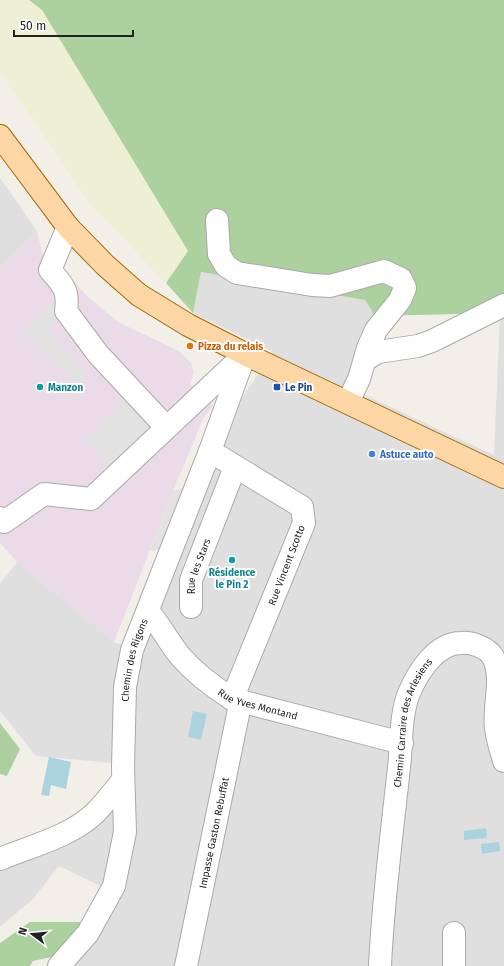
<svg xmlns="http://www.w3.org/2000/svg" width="504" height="966" font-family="'Fira Sans',sans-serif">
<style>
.residential{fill:#e0dfdf}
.industrial{fill:#ebdbe8}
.farmland{fill:#eef0d5}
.forest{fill:#add19e}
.parking{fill:#e2e2e2}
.water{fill:#aad3df}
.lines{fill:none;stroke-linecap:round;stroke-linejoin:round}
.minor-casing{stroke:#a9a9a9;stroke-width:24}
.major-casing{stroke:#a06b00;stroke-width:24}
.minor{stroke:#fff;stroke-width:22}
.major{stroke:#fcd6a4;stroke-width:22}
.food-dot{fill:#e8710a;stroke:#fff;stroke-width:1.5}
.culture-dot{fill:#0f9aa8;stroke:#fff;stroke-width:1.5}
.transit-dot{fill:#1a4fb4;stroke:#fff;stroke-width:1.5}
.shop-dot{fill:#3f7fe0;stroke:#fff;stroke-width:1.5}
.labels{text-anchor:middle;stroke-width:4;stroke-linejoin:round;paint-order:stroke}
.food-label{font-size:10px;font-weight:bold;fill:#c56008;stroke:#fff;text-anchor:start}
.culture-label{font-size:10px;font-weight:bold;fill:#0d838f;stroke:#fff;text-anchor:start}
.transit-label{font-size:10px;font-weight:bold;fill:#164399;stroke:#fff;text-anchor:start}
.shop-label{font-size:10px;font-weight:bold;fill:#366cbe;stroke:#fff;text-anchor:start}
.street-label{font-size:10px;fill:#222;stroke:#fff}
</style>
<rect width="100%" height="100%" fill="#f2efe9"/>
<g class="residential">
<polygon points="0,178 37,231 0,268"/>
<polygon points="201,272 365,300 375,316 352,389 494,455 500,313 504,311 504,966 69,966 119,895 59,866 33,899 0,927 0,862 116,791 113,763 36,756 0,711 0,584 17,562 114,642 140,652 219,449 242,398 273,352 193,313"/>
</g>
<polygon class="industrial" points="37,231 43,256 61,267 87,296 118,322 179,351 191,363 194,373 190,383 213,405 203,419 173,491 114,642 17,562 0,543 0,268"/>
<polygon class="farmland" points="0,0 29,0 42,10 188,251 166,283 90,204 0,72"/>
<g class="forest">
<polygon points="29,0 504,0 504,311 500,313 375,316 365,300 201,272 193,313 166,283 188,251 42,10"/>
<polygon points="0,723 20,749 7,776 0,774"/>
<polygon points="30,922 89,922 56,956 33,961 30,966 0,966 0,943"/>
</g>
<g class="parking">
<polygon points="56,300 66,311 47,331 86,373 76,383 24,332"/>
<polygon points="128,399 153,426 111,466 86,439"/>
<polygon points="196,486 172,547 150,551 173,491"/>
</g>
<g class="water">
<polygon points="193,711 207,714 201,740 188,737"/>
<polygon points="49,757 71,762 66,789 51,785 49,796 41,795"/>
<polygon points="486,828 487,838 464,840 464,831"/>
<polygon points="499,842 500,851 482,854 481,844"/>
</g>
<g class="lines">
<defs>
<g id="minor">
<polyline points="217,220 219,254 226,266 237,273 312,285 330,286 384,271 401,279 405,288 400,300 376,330 368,348 359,379 348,402"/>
<path d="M 68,227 L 50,270 C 63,285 69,290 66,311 L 98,354 L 166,427"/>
<polyline points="365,360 378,352 418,346 432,341 504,305"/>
<polyline points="210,451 302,507 304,523 232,699"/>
<polyline points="0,518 4,522 44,494 91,499 243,356"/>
<path id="s1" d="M 191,607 L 191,580 L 235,467"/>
<path id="s2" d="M 148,611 C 160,625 168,641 180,656 C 193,671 215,688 232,699 L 402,743"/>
<path d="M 0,859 C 31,846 70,837 95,813 C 105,803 114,791 123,780"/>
<path id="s3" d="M 59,966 L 88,933 L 114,886 L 125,832 L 123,767 L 125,687 L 132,650 L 210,451 L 245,354"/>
<path id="s4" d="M 186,966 L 241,700"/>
<path id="s5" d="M 380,966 C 383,899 392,833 399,767 C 402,743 400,715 409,693 C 418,672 436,643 461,643 C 471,642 487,647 493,657 C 504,678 493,706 496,728 C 497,739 501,750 504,761"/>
<polyline points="454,966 454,933"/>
</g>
<polyline id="major" points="0,136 68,227 105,265 139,295 188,325 245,354 504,477"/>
</defs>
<use href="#minor" class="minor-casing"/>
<use href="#major" class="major-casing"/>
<use href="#minor" class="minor"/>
<use href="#major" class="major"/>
</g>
<circle class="food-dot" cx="190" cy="346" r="4"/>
<g class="culture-dot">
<circle cx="40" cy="387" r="4"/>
<circle cx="232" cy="560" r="4"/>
</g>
<rect class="transit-dot" x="273" y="383" width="8" height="8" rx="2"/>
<circle class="shop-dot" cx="372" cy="454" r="4"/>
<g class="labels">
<g class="food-label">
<text x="198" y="350">Pizza du relais</text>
</g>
<g class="culture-label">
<text x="48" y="391">Manzon</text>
<text x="232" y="576" text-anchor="middle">Résidence<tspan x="232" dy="12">le Pin 2</tspan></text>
</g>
<g class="transit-label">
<text x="285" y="391">Le Pin</text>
</g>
<g class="shop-label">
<text x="380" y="458">Astuce auto</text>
</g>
<g class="street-label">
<text transform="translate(286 565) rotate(-69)" y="4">Rue Vincent Scotto</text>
<text dy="4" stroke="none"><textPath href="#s1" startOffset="42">Rue les Stars</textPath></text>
<text dy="4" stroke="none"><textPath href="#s3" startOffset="326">Chemin des Rigons</textPath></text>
<text dy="4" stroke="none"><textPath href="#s2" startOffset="149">Rue Yves Montand</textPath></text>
<text dy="4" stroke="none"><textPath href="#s5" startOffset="247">Chemin Carraire des Arlesiens</textPath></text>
<text dy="4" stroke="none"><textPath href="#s4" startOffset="136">Impasse Gaston Rebuffat</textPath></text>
</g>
</g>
<g transform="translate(32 934) rotate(286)" stroke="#ffffff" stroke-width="3" paint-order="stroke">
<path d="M0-3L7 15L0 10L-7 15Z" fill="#222222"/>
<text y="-6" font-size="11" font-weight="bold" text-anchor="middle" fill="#222222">N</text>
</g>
<path d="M14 30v6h119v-6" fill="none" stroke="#222222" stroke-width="2"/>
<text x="20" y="30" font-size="12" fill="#222222" stroke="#ffffff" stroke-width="3" paint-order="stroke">50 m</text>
</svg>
